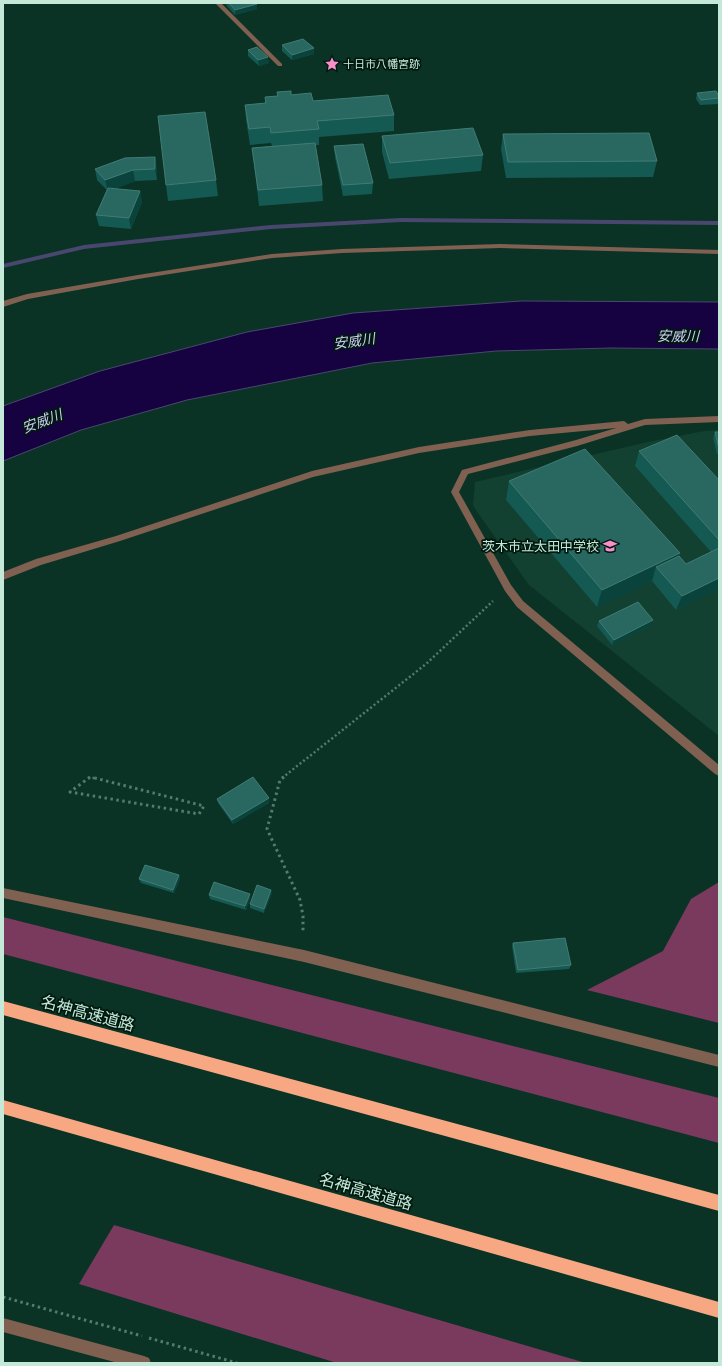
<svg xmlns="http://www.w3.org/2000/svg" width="722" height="1366" font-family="Quicksand,'Noto Sans JP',sans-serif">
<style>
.built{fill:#124031}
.green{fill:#7a3a5e}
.water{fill:#160241;stroke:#4a476f}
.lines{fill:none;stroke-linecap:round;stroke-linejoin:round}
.stream{fill:#4a476f;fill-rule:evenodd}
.path-far1{stroke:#547b6c;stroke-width:2.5;stroke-dasharray:2 2.5;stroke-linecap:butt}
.path{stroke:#547b6c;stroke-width:3;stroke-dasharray:2.5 3.5;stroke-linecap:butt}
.minor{fill:#806051;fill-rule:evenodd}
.highway{fill:#f7a882;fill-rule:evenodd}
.wall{fill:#155953}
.shaded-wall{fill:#09433b}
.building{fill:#286861;stroke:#417c74}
.labels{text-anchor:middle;stroke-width:3.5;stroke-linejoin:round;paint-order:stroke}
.far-poi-label{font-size:11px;fill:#c5e9d9;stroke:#00190f;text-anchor:start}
.poi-label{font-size:13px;fill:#c5e9d9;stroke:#00190f;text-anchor:end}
.water-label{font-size:14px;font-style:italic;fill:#cccbf2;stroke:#00190f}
.near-street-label{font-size:16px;fill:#c5e9d9;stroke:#00190f}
</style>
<rect width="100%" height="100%" fill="#0a3325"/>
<polygon class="built" points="719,430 719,736 529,585 473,506 475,482 648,442 704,431"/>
<g class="green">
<polygon points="719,882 719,1023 587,990 663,951 691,899"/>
<polygon points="3,917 719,1098 719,1143 3,954"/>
<polygon points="114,1225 586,1363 337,1363 79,1284"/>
</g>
<polygon class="water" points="521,301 719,302 719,349 611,348 496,351 372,363 187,400 81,430 3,461 3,406 100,371 247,332 353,313"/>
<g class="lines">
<polygon class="stream" points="401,218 719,221 719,225 401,222 271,229 84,249 3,268 3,264 84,245 271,225"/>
<g class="path-far1">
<polyline points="88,778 95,778"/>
<polyline points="282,778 426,664 493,601"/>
</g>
<g class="path">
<polyline points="90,777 70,792 199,814 204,806 91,777"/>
<polyline points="284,777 280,780 267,829 300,900 303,916 303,933"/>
<polyline points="3,1297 142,1336"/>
<polyline points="149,1338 237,1363"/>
</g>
<g class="minor">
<polygon points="215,3 221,3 282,64 282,66 278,66"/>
<polygon points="500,244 719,250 719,254 500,248 342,253 272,258 138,279 28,299 3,307 3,301 27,294 138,275 272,254 342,249"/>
<polygon points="719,416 719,422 645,425 577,446 468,474 459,492 511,585 523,601 719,765 719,776 715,774 517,607 505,591 451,492 462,470 576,440 616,428 530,436 419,453 313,477 120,541 41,565 3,580 3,572 36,559 116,536 312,471 419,447 530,430 624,421 628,424 645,419"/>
<polygon points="3,888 304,950 719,1055 719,1067 304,962 3,898"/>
<polygon points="3,1318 144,1356 149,1358 151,1363 118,1363 3,1332"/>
</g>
<g class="highway">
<polygon points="3,1001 719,1195 719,1211 3,1015"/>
<polygon points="3,1100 719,1302 719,1318 3,1114"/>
</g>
</g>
<g class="wall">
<polygon points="226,3 256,3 257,4 257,9 235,15 227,6"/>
<polygon points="282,45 314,48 314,54 292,60 282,51"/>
<polygon points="248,50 269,63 259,66 248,56"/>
<polygon points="277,92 291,95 313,101 394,115 394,131 319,137 319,145 315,145 322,185 323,201 259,206 254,163 252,148 272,146 271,143 250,145 246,120 245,105 265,103 265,97 277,96"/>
<polygon points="697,93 719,96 719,104 700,105 696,99"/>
<polygon points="503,134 657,161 653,177 506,178 501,149"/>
<polygon points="382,136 483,155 481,171 389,179 382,152"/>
<polygon points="334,146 373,183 372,194 343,196 335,157"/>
<polygon points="157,168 157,180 135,181 114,189 140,191 142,202 131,229 99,226 96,215 107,190 97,180 95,169"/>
<polygon points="216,180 218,196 168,201 166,185"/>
<polygon points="715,432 719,432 719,454 717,454 713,438"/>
<polygon points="639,451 719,480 719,589 676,610 652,581 597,607 506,500 509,481 680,553 679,556 686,564 711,552 635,466"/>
<polygon points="599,621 652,625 612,645 597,626"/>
<polygon points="269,798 269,803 233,824 218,803 217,799"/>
<polygon points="179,875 180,879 174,893 141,883 139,879"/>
<polygon points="272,893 264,913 250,908 250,904"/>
<polygon points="209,895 250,898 246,910 210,899"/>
<polygon points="513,943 571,965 569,969 516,973 512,946"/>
</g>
<g class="shaded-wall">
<polygon points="257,4 257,9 235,15 235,10"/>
<polygon points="314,48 314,54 292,60 292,55"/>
<polygon points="268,57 269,63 259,66 258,60"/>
<polygon points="155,157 157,168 157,180 155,169"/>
<polygon points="133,170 135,181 108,191 105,180"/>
<polygon points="140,191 142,202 131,229 129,218"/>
<polygon points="680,553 674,571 656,567 652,581 597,607 602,590"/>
<polygon points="719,578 719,589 676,610 682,596"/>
<polygon points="653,620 652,625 612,645 614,640"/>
<polygon points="269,798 269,803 233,824 232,820"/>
<polygon points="179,875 180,879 174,893 173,890"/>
<polygon points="271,890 272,893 264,913 264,909"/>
<polygon points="250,894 250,898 246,910 245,906"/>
</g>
<g class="building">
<polygon points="229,3 256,3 257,4 235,10"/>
<polygon points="303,39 314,48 292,55 282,45"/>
<polygon points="257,47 268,57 258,60 248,50"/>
<polygon points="291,91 291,95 311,93 313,101 388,95 394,115 317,121 319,129 271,133 270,127 249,129 245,105 266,103 265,97 278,96 277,92"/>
<polygon points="716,91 719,96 719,98 701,100 697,93"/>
<polygon points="205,112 216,180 166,185 158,116"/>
<polygon points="473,128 483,155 390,163 382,136"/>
<polygon points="649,133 657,161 508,162 503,134"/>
<polygon points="315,143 322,185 258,190 252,148"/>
<polygon points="363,144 373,183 343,185 334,146"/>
<polygon points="155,157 155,169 133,170 105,180 95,169 125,158"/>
<polygon points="108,188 140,191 129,218 96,215"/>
<polygon points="715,432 719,432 719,449"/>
<polygon points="677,435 719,480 719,540 639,451"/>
<polygon points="585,449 680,553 602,590 509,481"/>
<polygon points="719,548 719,578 682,596 656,567 679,556 686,564"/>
<polygon points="638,602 653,620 614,640 599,621"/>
<polygon points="253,777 269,798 232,820 217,799"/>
<polygon points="145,865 179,875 173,890 139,879"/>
<polygon points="214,882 250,894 245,906 209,895"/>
<polygon points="257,885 271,890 264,909 250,904"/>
<polygon points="565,938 571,965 518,970 513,943"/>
</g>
<defs>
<symbol id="sight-bare" viewBox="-9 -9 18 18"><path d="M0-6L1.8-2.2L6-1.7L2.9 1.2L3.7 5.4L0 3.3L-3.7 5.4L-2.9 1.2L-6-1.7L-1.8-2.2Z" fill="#f98fca" stroke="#00190f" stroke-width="2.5" paint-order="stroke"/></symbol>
<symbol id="school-bare" viewBox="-9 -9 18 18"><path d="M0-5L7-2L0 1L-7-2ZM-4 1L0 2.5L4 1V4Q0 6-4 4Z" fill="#f98fca" stroke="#00190f" stroke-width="2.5" paint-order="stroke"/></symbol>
</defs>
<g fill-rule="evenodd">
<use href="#sight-bare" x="322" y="54" width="20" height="20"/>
<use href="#school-bare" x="600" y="536" width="20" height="20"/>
</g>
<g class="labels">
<g class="far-poi-label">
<text x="343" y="68">十日市八幡宮跡</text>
</g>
<g class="poi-label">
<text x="599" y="551">茨木市立太田中学校</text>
</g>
<g class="water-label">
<text transform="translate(678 336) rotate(1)" y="5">安威川</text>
<text transform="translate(354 341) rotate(-8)" y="5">安威川</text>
<text transform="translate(42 421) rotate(-21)" y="5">安威川</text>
</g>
<g class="near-street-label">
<text transform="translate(88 1013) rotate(15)" y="6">名神高速道路</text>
<text transform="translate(366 1191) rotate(16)" y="6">名神高速道路</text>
</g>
</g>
<rect width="722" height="1366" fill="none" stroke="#c5e9d9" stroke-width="8"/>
</svg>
